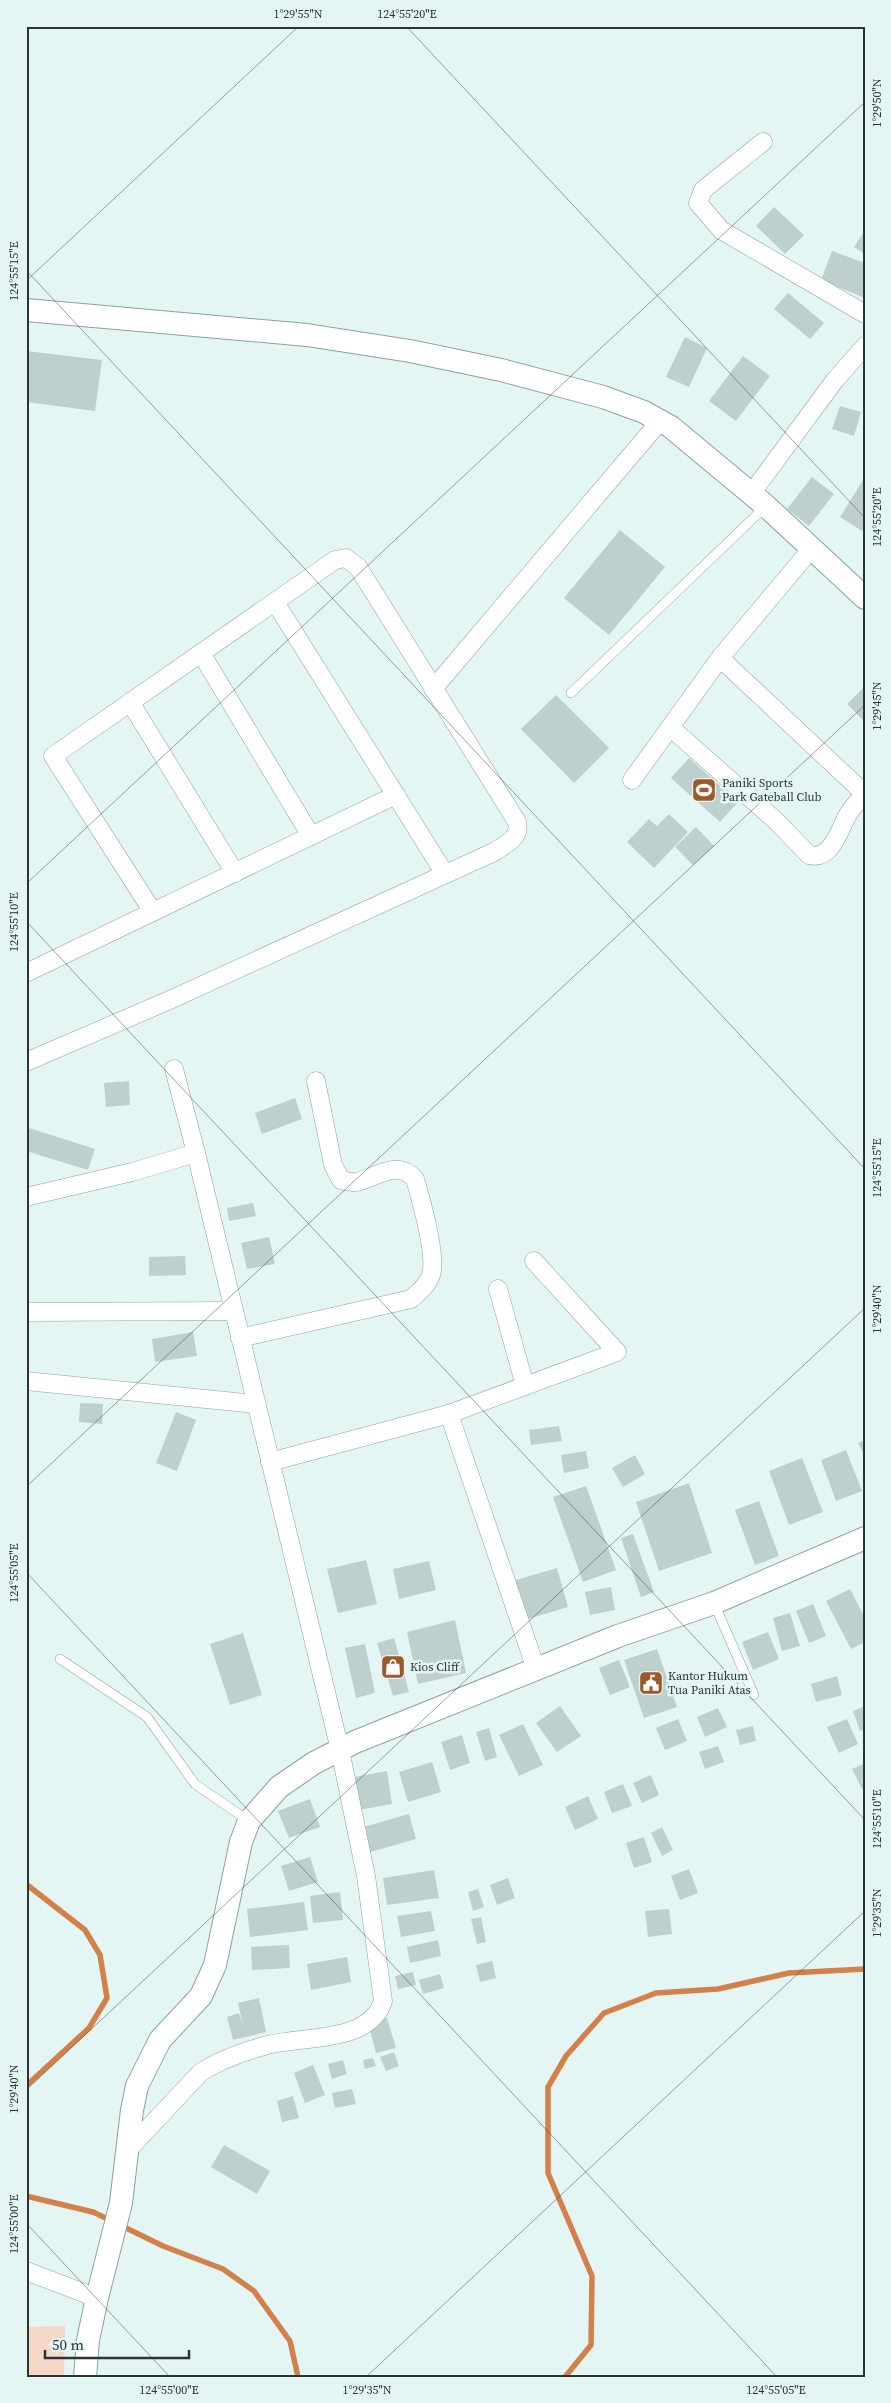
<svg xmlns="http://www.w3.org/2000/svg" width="891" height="2403" font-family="'Source Serif 4',serif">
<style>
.green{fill:#f4d7c6}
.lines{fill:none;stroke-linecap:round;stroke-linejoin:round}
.stream{stroke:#d3804b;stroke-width:5.5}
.building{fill:#bed0ce}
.service-casing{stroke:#8fa19e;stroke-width:10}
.minor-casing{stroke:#8fa19e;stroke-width:19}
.tertiary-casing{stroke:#8fa19e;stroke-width:24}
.service{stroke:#fff;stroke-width:9}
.minor{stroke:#fff;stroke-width:18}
.tertiary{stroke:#fff;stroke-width:22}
.ticks{fill:none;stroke:#2d3433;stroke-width:1;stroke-opacity:0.45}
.labels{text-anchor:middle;stroke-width:5;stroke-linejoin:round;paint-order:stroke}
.poi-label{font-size:12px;fill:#2d3433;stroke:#e3f6f3;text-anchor:start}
.neatline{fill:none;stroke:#2d3433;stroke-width:2}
.ticks-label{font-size:12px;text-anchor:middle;fill:#2d3433}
</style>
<rect width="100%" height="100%" fill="#e3f6f3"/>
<polygon class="green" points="65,2326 64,2377 26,2377 26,2327"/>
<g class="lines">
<g class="stream">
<polyline points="26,1884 85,1930 100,1955 107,1998 89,2028 26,2086"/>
<polyline points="26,2196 93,2212 112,2221"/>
<polyline points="120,2225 163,2246 223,2269 254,2291 290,2341 298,2377"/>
<polyline points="565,2377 591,2345 592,2276 548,2173 548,2087 566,2056 604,2013 656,1993 718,1989 789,1973 865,1969"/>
</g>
</g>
<g class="building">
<polygon points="774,207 804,235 785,254 756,226"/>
<polygon points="865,231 865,254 854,247"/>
<polygon points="832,251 865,263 865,298 821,280"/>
<polygon points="788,293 824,323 810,339 774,309"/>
<polygon points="685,337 707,348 689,387 666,377"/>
<polygon points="26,351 102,360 95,411 26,402"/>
<polygon points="743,356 770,376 736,421 709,401"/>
<polygon points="840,406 861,412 854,436 832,429"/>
<polygon points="812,477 834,494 809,526 787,509"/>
<polygon points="865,477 865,527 862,531 840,517"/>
<polygon points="620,530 665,567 609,635 564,598"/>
<polygon points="865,686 865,722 847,704"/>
<polygon points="556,695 609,748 574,783 521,729"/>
<polygon points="689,758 738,802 720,822 671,778"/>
<polygon points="669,814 688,832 654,868 627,842 649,819 657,826"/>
<polygon points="696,827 714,846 693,865 675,847"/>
<polygon points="129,1081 130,1105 106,1107 104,1083"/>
<polygon points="295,1098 302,1119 262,1134 255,1113"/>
<polygon points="26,1127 95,1149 88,1170 26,1151"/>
<polygon points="253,1203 256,1216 229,1221 227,1208"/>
<polygon points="269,1237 275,1264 247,1269 241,1243"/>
<polygon points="185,1256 186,1275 149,1276 149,1257"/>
<polygon points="193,1332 197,1356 155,1362 152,1339"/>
<polygon points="80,1403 103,1404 102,1424 79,1422"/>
<polygon points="176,1412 196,1420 177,1471 156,1463"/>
<polygon points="559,1426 562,1441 531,1445 529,1430"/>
<polygon points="865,1440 865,1457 858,1443"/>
<polygon points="846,1450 862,1491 836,1501 821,1460"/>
<polygon points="586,1451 589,1468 564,1473 561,1455"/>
<polygon points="635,1455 645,1474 623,1487 612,1468"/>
<polygon points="802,1458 823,1512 789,1525 769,1471"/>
<polygon points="689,1483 712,1553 659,1571 636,1502"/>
<polygon points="586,1486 616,1570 583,1582 553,1497"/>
<polygon points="759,1501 779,1556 755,1565 735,1510"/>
<polygon points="633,1534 654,1592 641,1597 621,1538"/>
<polygon points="366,1560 377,1604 338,1613 327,1569"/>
<polygon points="429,1561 436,1590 399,1599 393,1569"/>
<polygon points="557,1568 568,1607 525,1620 513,1581"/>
<polygon points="611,1587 615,1610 590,1615 585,1592"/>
<polygon points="850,1589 865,1618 865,1642 851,1649 826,1601"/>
<polygon points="813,1604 826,1636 809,1643 796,1611"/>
<polygon points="790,1613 800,1646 782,1651 773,1618"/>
<polygon points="455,1620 466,1673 418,1684 407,1632"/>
<polygon points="768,1632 779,1659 753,1670 742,1642"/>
<polygon points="243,1633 262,1695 230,1705 210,1644"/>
<polygon points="394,1638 409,1692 393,1696 377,1643"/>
<polygon points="365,1644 375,1693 356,1698 345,1648"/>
<polygon points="657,1649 677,1707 644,1718 624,1660"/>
<polygon points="619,1660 630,1687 610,1695 599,1668"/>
<polygon points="837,1676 842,1695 816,1702 811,1684"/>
<polygon points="560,1706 581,1736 557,1752 536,1723"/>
<polygon points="865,1706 865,1729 860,1731 853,1711"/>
<polygon points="718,1708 727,1727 705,1737 697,1717"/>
<polygon points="678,1719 687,1741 665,1750 656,1728"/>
<polygon points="847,1719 858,1744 839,1753 827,1727"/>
<polygon points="523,1724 543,1765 519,1776 499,1735"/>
<polygon points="753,1726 756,1741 740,1745 736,1730"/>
<polygon points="489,1728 497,1757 485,1761 476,1732"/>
<polygon points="462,1735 470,1763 450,1770 441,1742"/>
<polygon points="718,1746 724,1762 705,1769 699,1752"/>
<polygon points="432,1762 441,1792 408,1802 399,1772"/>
<polygon points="865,1763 865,1788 862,1789 852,1769"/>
<polygon points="387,1771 392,1804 359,1810 354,1777"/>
<polygon points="651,1775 659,1795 642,1803 633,1783"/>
<polygon points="623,1784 632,1806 612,1813 604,1792"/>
<polygon points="588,1796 598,1819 575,1830 565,1807"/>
<polygon points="310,1799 320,1827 289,1838 278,1811"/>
<polygon points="409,1814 416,1839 367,1853 360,1828"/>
<polygon points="662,1827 673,1850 662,1856 651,1833"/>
<polygon points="644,1837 652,1862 634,1868 626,1843"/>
<polygon points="310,1857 318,1882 289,1891 281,1866"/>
<polygon points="689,1869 698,1893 680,1900 671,1876"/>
<polygon points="434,1870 439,1898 387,1905 383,1878"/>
<polygon points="508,1878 515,1898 497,1905 490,1885"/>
<polygon points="478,1889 484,1907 473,1911 468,1892"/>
<polygon points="340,1892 343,1920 313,1923 310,1896"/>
<polygon points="304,1902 308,1930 250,1937 247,1909"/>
<polygon points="669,1909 672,1934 648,1937 645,1911"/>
<polygon points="431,1911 435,1931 401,1937 397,1916"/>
<polygon points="481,1917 486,1942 477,1944 471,1919"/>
<polygon points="438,1940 441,1956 410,1963 407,1947"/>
<polygon points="289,1945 290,1968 252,1970 251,1947"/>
<polygon points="347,1957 351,1982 311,1990 307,1964"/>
<polygon points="492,1961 496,1978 480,1982 476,1965"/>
<polygon points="413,1972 416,1985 398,1989 395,1976"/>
<polygon points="440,1974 444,1988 423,1994 419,1980"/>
<polygon points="259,1998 266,2032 233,2040 227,2017 239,2013 243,2025 238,2003"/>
<polygon points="387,2018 396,2048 376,2053 368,2023"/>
<polygon points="394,2052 399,2066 386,2071 380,2057"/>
<polygon points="373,2058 376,2066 365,2069 363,2060"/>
<polygon points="343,2060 347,2074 332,2079 328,2064"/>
<polygon points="313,2065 325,2095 305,2103 294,2073"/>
<polygon points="352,2089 356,2104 335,2108 332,2093"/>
<polygon points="293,2096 299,2118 282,2122 277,2101"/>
<polygon points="224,2145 270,2171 257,2194 211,2167"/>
</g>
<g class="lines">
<defs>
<g id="service">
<polyline points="571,693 766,506"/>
<polyline points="714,1603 754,1695"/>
<polyline points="60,1659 147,1717 195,1784 249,1821"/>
</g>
<g id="minor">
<polyline points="763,142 703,190 698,203 721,230 865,314"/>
<polyline points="751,494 835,380 865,346"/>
<polyline points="275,602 445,874"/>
<polyline points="201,653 311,836"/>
<polyline points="720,658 865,794"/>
<polyline points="433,689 660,421"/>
<polyline points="130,702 235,873"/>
<path d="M 670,727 L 775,820 L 809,855 C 831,861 839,831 847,816 C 852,807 858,801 865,794"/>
<polyline points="632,780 720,658 812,548"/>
<polyline points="26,973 396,795"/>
<path d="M 26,1062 L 172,999 L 494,852 C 506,844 521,838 517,822 L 358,567 L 346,558 L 335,560 L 53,756 L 153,912"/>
<polyline points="26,1197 132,1172 196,1153"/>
<polyline points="498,1289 525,1386"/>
<polyline points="26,1312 234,1311"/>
<path d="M 240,1338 L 411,1299 C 418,1293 428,1285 431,1275 C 437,1255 421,1200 415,1179 C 398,1159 377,1177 357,1182 C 352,1183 346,1181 341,1180 L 333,1165 L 316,1081"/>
<polyline points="26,1381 256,1404"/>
<polyline points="449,1414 536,1669"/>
<polyline points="270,1462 449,1414 617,1352 534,1261"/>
<path d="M 126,2152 L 200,2073 C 219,2060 242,2052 264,2046 C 300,2035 369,2045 383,2001 L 366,1876 L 340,1750 L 196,1153 L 174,1069"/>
<polyline points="26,2271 97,2298"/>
</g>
<g id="tertiary">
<polyline points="26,310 307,335 410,351 501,370 603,397 644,412 671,427 766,506 865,598"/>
<polyline points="85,2377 88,2340 97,2298 121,2203 132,2110 137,2086 160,2040 201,1996 215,1965 241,1842 249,1821 279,1787 314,1763 355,1742 618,1636 714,1603 865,1538"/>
</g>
</defs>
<use href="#service" class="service-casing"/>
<use href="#minor" class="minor-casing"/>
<use href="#tertiary" class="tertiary-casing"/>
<use href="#service" class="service"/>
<use href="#minor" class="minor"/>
<use href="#tertiary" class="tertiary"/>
</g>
<path class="ticks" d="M 406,26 L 865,518M 26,270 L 865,1169M 26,281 L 299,26M 26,884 L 865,102M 26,921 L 865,1820M 26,1487 L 865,705M 26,1572 L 777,2377M 26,2090 L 865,1308M 26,2223 L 170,2377M 366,2377 L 865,1911"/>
<defs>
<symbol id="stadium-square" viewBox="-11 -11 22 22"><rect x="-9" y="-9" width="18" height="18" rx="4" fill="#9d582b" stroke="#e3f6f3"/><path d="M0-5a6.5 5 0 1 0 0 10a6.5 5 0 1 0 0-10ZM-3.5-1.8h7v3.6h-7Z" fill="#fff"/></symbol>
<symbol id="shop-square" viewBox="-11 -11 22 22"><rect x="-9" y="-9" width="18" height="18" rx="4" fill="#9d582b" stroke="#e3f6f3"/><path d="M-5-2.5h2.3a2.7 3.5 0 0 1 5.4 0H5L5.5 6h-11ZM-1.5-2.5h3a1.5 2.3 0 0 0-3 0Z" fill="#fff"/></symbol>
<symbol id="civic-square" viewBox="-11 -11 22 22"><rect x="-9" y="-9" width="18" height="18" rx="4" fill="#9d582b" stroke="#e3f6f3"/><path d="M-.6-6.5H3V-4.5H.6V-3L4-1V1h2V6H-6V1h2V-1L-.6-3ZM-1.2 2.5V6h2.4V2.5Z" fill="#fff"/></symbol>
</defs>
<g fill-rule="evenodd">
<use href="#stadium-square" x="690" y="776" width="28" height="28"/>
<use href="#shop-square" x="379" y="1653" width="28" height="28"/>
<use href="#civic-square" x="637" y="1669" width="28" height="28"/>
</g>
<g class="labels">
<g class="poi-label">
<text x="722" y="787">Paniki Sports<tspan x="722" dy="14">Park Gateball Club</tspan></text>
<text x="410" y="1671">Kios Cliff</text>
<text x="668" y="1680">Kantor Hukum<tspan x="668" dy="14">Tua Paniki Atas</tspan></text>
</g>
</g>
<rect width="891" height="2403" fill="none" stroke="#e3f6f3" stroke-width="55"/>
<path d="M45 2350v8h144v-8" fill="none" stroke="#2d3433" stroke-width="2.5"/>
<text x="52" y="2350" font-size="15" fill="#2d3433" stroke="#e3f6f3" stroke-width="4" paint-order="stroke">50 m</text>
<rect x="28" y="28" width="836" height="2348" class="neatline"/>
<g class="ticks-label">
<text x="298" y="18">1°29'55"N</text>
<text x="407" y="18">124°55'20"E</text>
<text transform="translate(877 103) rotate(-90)" y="4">1°29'50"N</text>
<text transform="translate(14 271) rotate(-90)" y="4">124°55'15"E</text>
<text transform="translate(877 517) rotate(-90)" y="4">124°55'20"E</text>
<text transform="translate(877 706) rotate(-90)" y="4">1°29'45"N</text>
<text transform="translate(14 922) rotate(-90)" y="4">124°55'10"E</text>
<text transform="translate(877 1168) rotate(-90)" y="4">124°55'15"E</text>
<text transform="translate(877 1309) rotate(-90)" y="4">1°29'40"N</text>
<text transform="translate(14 1573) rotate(-90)" y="4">124°55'05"E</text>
<text transform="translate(877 1819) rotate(-90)" y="4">124°55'10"E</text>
<text transform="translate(877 1913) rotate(-90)" y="4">1°29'35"N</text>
<text transform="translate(14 2089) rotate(-90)" y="4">1°29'40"N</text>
<text transform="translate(14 2224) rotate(-90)" y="4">124°55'00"E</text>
<text x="169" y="2394">124°55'00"E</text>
<text x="367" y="2394">1°29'35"N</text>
<text x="776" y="2394">124°55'05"E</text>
</g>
</svg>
